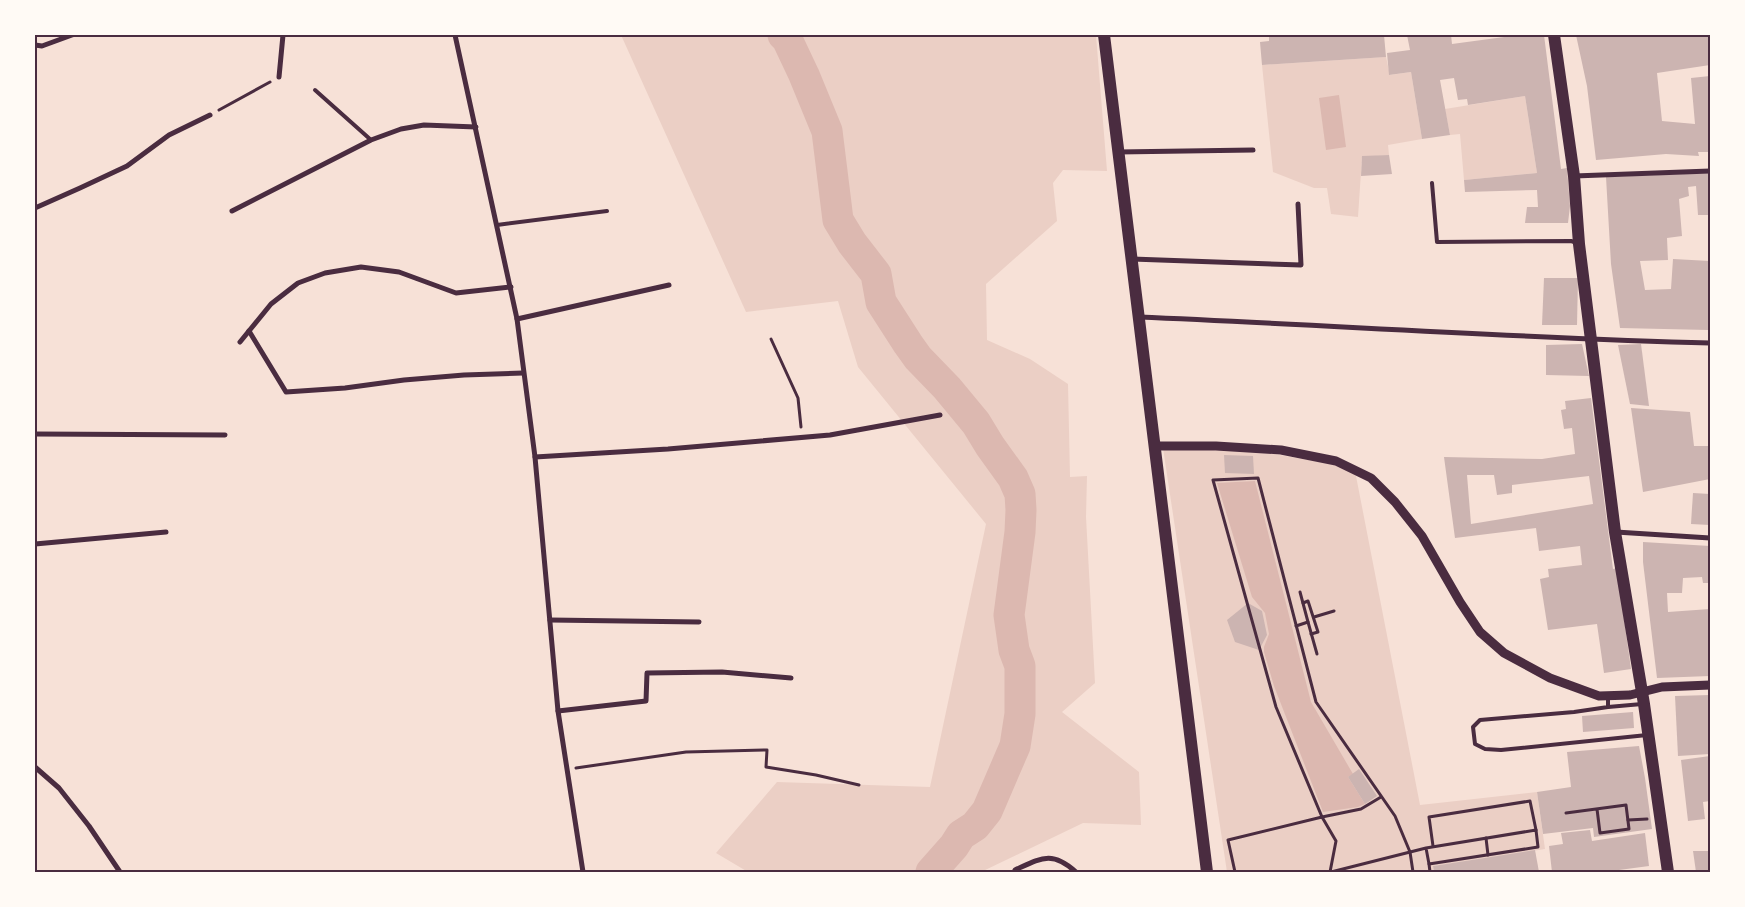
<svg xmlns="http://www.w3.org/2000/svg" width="1745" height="907" font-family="'PT Sans',sans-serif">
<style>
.green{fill:#ebcfc5}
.water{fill:#dcb8b0}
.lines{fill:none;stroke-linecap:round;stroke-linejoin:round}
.river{stroke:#dcb8b0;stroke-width:31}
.building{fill:#ccb4b1;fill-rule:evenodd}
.path{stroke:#4a2c40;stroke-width:3}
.service{stroke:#4a2c40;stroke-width:4}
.minor{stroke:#4a2c40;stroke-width:5}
.tertiary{stroke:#4a2c40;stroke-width:9}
.primary{stroke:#4a2c40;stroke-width:12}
.neatline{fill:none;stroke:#4a2c40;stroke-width:2}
</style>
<rect width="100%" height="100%" fill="#f7e1d7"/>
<g class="green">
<polygon points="621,35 1096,35 1107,171 1063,170 1053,183 1057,221 986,284 987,340 1030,359 1068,384 1070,477 1087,476 1086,517 1095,683 1062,712 1139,772 1141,825 1083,823 981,872 748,872 716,853 777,782 930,787 986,524 858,367 838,301 746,312"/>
<polygon points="1386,57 1390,75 1411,72 1422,139 1388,145 1389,155 1362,157 1358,217 1331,214 1327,188 1314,188 1273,172 1262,65"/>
<polygon points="1525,96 1537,173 1464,180 1460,134 1450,135 1445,109"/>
<polygon points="1163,448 1263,452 1337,465 1356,476 1420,805 1537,792 1545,849 1433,866 1434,872 1227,872"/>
</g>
<g class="water">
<polygon points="1339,95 1346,147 1326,150 1319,98"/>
<polygon points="1255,481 1311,702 1353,774 1348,777 1365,804 1358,807 1323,812 1274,686 1264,652 1264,647 1269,634 1265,613 1252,597 1217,483"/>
</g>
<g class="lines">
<polyline class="river" points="783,35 787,39 804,75 827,131 838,220 852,243 876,274 881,302 908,344 918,358 947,388 976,423 990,446 1013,478 1020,494 1021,510 1020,532 1009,615 1014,650 1020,666 1020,714 1015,746 987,811 975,826 961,835 954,846 931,872"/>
</g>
<g class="building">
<polygon points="1269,35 1384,35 1386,57 1262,65 1260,42 1269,41"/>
<polygon points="1407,35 1451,35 1452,44 1519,35 1544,35 1561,169 1567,168 1570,206 1568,223 1525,223 1527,207 1538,207 1537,190 1465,192 1464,180 1537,173 1525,96 1468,105 1467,99 1458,100 1454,78 1440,80 1450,135 1422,139 1411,72 1389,75 1387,53 1410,50"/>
<polygon points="1576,35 1710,35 1710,65 1657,73 1662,121 1695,124 1691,78 1710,76 1710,152 1698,152 1699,156 1666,154 1596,160 1587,86"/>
<polygon points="1389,155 1392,174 1361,176 1362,156"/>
<polygon points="1710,173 1710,215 1698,215 1696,186 1688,187 1689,196 1679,199 1682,236 1667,238 1668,260 1640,261 1645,290 1671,289 1673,259 1710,261 1710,310 1708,330 1620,328 1611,264 1606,177"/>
<polygon points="1544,278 1578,278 1577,325 1542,325"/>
<polygon points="1582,344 1589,376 1546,375 1546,345"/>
<polygon points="1641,344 1649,406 1630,404 1618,345"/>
<path d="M 1591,398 L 1613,569 L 1617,568 L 1631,669 L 1604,673 L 1597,624 L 1548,630 L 1540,579 L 1549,577 L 1548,569 L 1582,565 L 1580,546 L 1539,551 L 1536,528 L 1455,538 L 1444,457 L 1542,459 L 1575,454 L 1572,428 L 1564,429 L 1561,410 L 1566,409 L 1565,401 ZM 1467,475 L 1494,475 L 1497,495 L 1512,493 L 1512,485 L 1589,476 L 1593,504 L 1471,524 Z"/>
<polygon points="1631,408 1690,412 1694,446 1710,446 1710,479 1643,492"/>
<polygon points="1224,455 1253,456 1254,474 1225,473"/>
<polygon points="1693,493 1710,494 1710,525 1691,524"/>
<polygon points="1643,542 1710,546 1710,583 1703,583 1702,577 1683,578 1682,593 1667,593 1668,612 1710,609 1710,676 1657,678 1643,562"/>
<polygon points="1248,603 1262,611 1267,635 1259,650 1235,642 1227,620"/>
<polygon points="1710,695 1710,754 1678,756 1675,696"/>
<polygon points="1633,712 1634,728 1583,732 1582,716"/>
<polygon points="1639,746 1645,778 1652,829 1594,837 1593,828 1543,834 1537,792 1571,787 1567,752"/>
<polygon points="1710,756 1710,801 1703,802 1705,819 1688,821 1681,760"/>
<polygon points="1359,769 1377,796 1365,804 1348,777"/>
<polygon points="1590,830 1592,841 1645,833 1649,866 1604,872 1552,872 1549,846 1563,844 1561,833"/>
<polygon points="1535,850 1539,872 1434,872 1433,866"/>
<polygon points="1693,851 1710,851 1710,872 1696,872"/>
</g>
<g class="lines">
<g class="path">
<polyline points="219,110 270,82"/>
<polyline points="771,339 798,398 801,427"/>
<polyline points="1303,603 1308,601 1318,632 1311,634"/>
<polyline points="1314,617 1334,611"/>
<polyline points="1308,622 1317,654"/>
<polyline points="1296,626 1308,622 1300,592"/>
<polyline points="576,768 686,752 767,750 766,767 816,775 859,785"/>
<polyline points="1381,797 1361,809 1322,817 1276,707 1213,480 1258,478 1316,702 1395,816 1410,852 1413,872"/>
<polyline points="1566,813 1626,805 1629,829 1600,833 1597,809"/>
<polyline points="1628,820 1647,819"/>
<polyline points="1486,838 1488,855"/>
<polyline points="1433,846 1429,817 1530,801 1536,830"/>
<polyline points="1429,864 1430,872"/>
<polyline points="1235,872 1228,840 1322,817 1336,841 1330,872"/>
<polyline points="1331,872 1426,848 1536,830 1538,847 1429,864 1426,848"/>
</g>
<g class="service">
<polyline points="315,90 371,140"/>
<polyline points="1432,183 1437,242 1571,241 1577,243"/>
<polyline points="497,225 607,211"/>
<polyline points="1608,696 1608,707 1574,712 1480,720 1473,727 1475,744 1485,749 1501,750 1647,735"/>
<polyline points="1608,707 1642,704"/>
</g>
<g class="minor">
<polyline points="455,35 517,319 535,457 558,711 583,872"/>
<polyline points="35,45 42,46 72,35"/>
<polyline points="279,77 283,35"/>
<polyline points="1118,152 1253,150"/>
<polyline points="1574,176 1710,171"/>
<polyline points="35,208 80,188 127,166 169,135 210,115"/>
<polyline points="232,211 371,140 401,129 424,125 476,127"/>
<polyline points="1132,259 1301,265 1298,204"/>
<path d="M 1139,317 C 1329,325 1519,338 1710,343"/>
<polyline points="517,319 669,285"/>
<polyline points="249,331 286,392 345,388 404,380 464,375 523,373"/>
<polyline points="240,342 271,304 298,283 325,273 361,267 399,272 456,293 511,287"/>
<polyline points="35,434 225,435"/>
<polyline points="535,457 668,449 830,435 940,415"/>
<polyline points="1616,532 1710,538"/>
<polyline points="35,544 166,532"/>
<polyline points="550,620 699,622"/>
<polyline points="558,711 646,701 647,673 722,672 791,678"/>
<polyline points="35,767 59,788 89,826 120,872"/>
<path d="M 1014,872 L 1015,870 C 1041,858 1052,850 1076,872"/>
</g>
<polyline class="tertiary" points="1154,446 1216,446 1281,450 1336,461 1371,478 1395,502 1422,536 1460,602 1480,632 1504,653 1550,678 1599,696 1630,695 1662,687 1710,685"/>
<g class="primary">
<polyline points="1104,35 1207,872"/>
<polyline points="1554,35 1574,176 1579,244 1615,532 1644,704 1668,872"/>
</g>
</g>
<rect width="1745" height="907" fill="none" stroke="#fffaf5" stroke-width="72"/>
<rect x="36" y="36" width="1673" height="835" class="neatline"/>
</svg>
